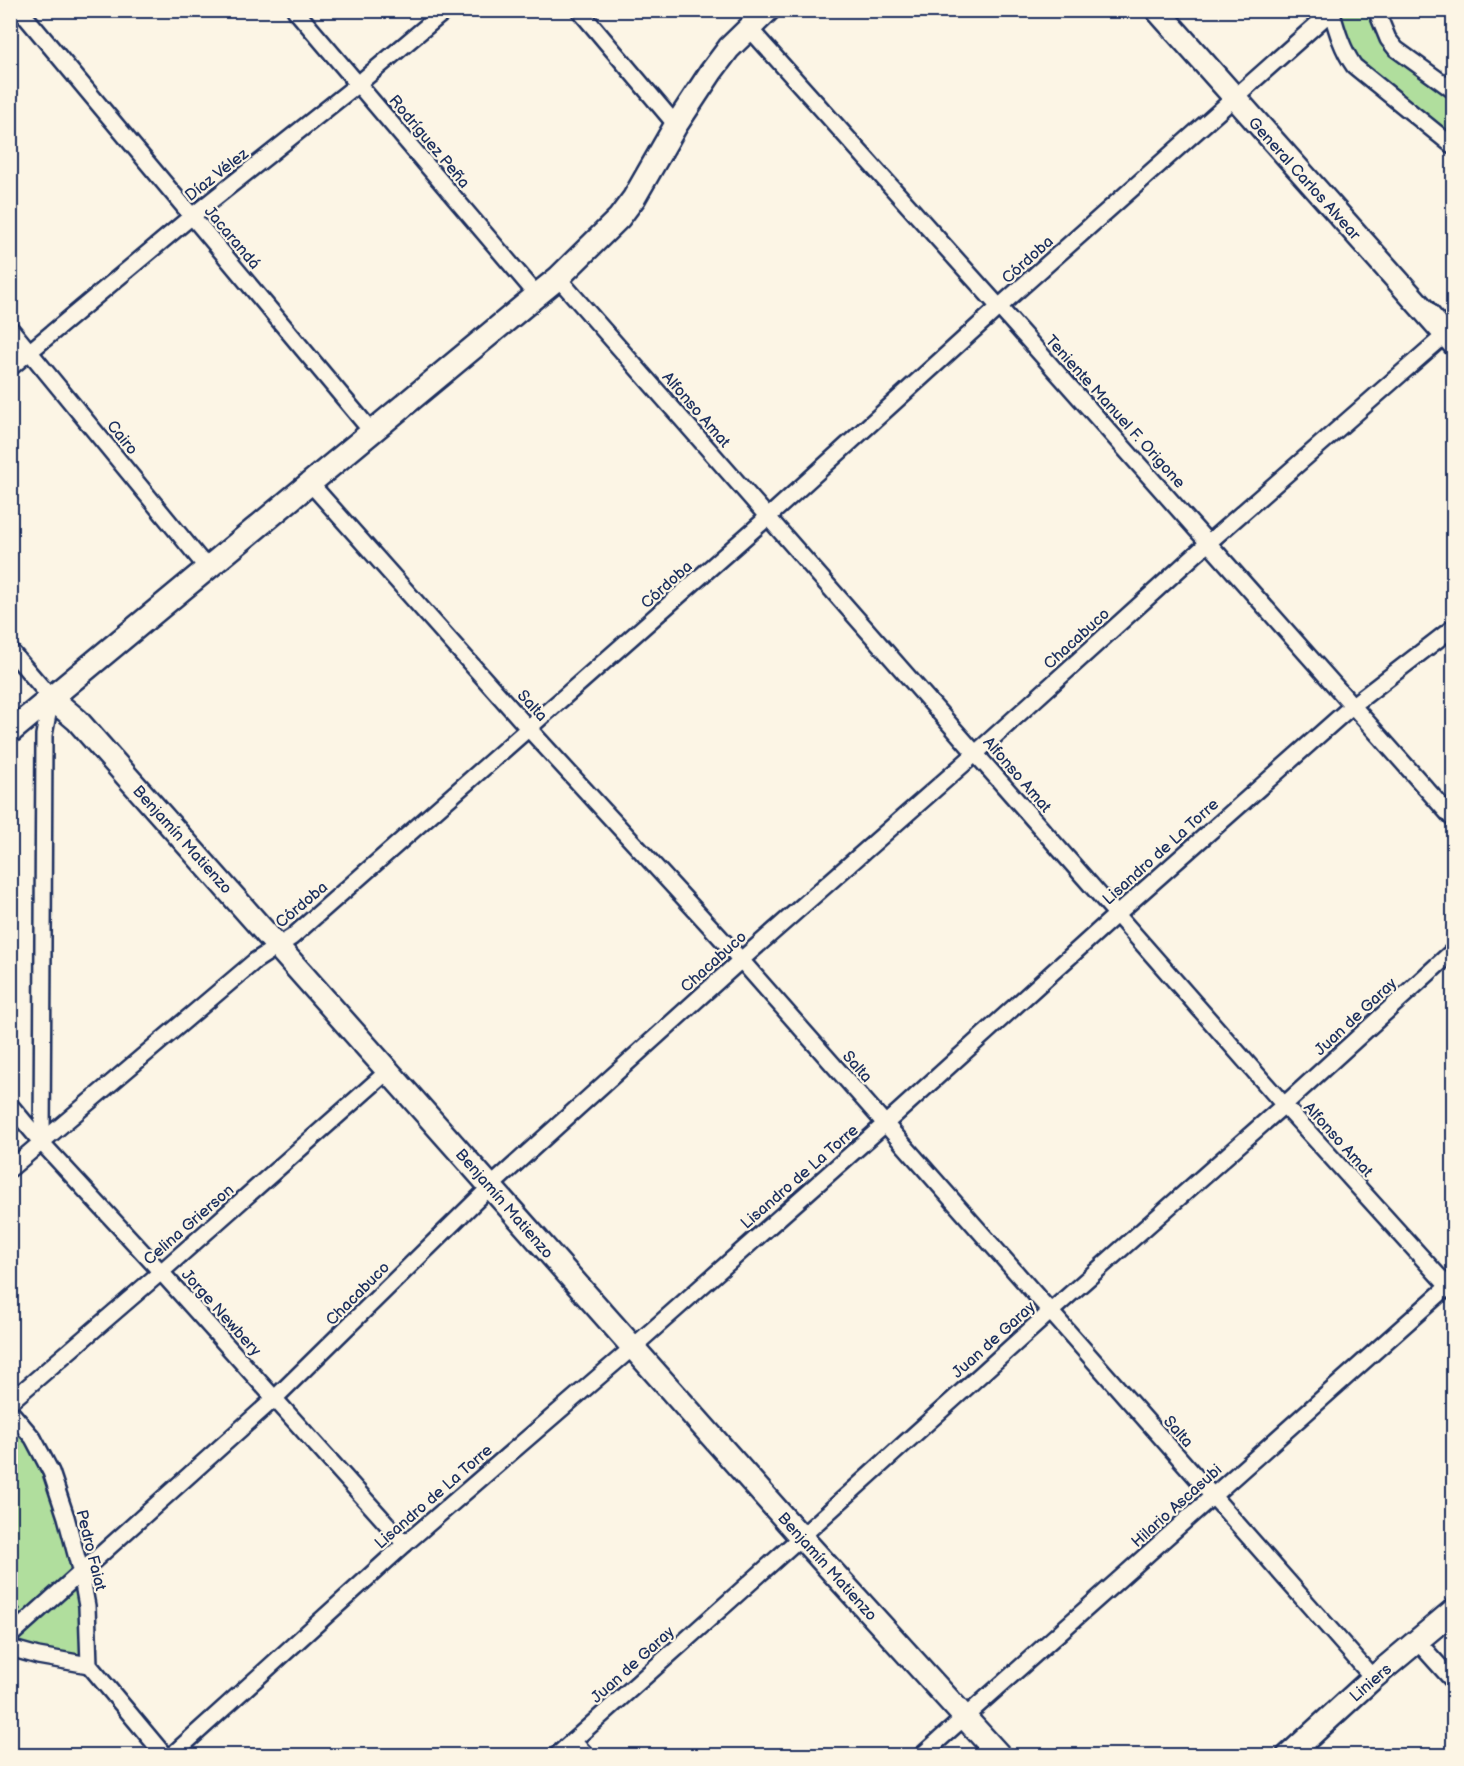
<svg xmlns="http://www.w3.org/2000/svg" width="1464" height="1766" font-family="'Balsamiq Sans',sans-serif">
<style>
.green{fill:#b0de9d;stroke:#66867e;stroke-width:1.5}
.lines{fill:none;stroke-linecap:round;stroke-linejoin:round}
.street-casing{stroke:#1b2f5e;stroke-width:20}
.secondary-casing{stroke:#1b2f5e;stroke-width:27}
.path{stroke:#1b2f5e;stroke-width:3;stroke-dasharray:6 4.5;stroke-linecap:butt}
.street{stroke:#fcf5e5;stroke-width:15}
.secondary{stroke:#fcf5e5;stroke-width:22}
.labels{text-anchor:middle;stroke-width:4.5;stroke-linejoin:round;paint-order:stroke}
.street-label{font-size:16px;fill:#1b2f5e;stroke:#fcf5e5}
</style>
<rect width="100%" height="100%" fill="#fcf5e5"/>
<filter id="ink" filterUnits="userSpaceOnUse"><feTurbulence type="fractalNoise" baseFrequency=".0167" numOctaves="2"/><feDisplacementMap in="SourceGraphic" scale="12" xChannelSelector="R" yChannelSelector="G"/><feConvolveMatrix kernelMatrix="1 2 1 2 8 2 1 2 1" color-interpolation-filters="sRGB"/></filter>
<g filter="url(#ink)">
<g class="green">
<polygon points="1331,11 1376,11 1388,39 1453,92 1453,147 1354,66"/>
<polygon points="10,1411 21,1423 66,1517 89,1665 11,1648"/>
</g>
<g class="lines">
<defs>
<g id="street">
<polyline points="20,10 372,432"/>
<polyline points="295,10 537,295"/>
<polyline points="579,10 676,125"/>
<path d="M 1331,10 C 1337,31 1342,49 1354,66 L 1454,147"/>
<polyline points="1376,10 1388,39 1396,49 1454,91"/>
<polyline points="749,28 999,307 1454,820"/>
<polyline points="558,278 1284,1105 1454,1293"/>
<polyline points="10,328 207,568"/>
<polyline points="10,368 192,216 358,84 446,10"/>
<polyline points="310,483 529,729 741,960 1373,1678"/>
<polyline points="10,650 51,698 44,735 42,1143"/>
<polyline points="10,1105 42,1143 161,1272 405,1544"/>
<polyline points="10,1169 255,961 292,937 768,517 999,307 1333,10"/>
<polyline points="10,1402 161,1272 388,1071"/>
<polyline points="10,1411 33,1438 51,1472 66,1517 81,1573 87,1606 89,1665 165,1756"/>
<polyline points="10,1636 274,1399 491,1186 741,960 976,753 1208,543 1453,328"/>
<polyline points="1418,1642 1454,1682"/>
<polyline points="10,1648 38,1656 89,1665"/>
<polyline points="573,1741 587,1756"/>
<polyline points="171,1756 405,1544 632,1348 885,1124 1117,914 1353,705 1454,627"/>
<polyline points="556,1756 801,1537 1050,1312 1284,1105 1454,950"/>
<polyline points="921,1756 1454,1281"/>
</g>
<g id="secondary">
<polyline points="1157,10 1454,344"/>
<polyline points="51,698 77,720 801,1537 1000,1756"/>
<polyline points="10,732 537,295 558,278 619,218 634,198 676,125 711,72 729,48 768,10"/>
<polyline points="1288,1756 1373,1678 1454,1610"/>
</g>
</defs>
<use href="#street" class="street-casing"/>
<use href="#secondary" class="secondary-casing"/>
<polyline class="path" points="10,1599 20,1610"/>
<use href="#street" class="street"/>
<use href="#secondary" class="secondary"/>
</g>
</g>
<g class="labels">
<g class="street-label">
<text transform="translate(430 141) rotate(50)" y="6">Rodríguez Peña</text>
<text transform="translate(216 174) rotate(-38)" y="6">Díaz Vélez</text>
<text transform="translate(1305 178) rotate(48)" y="6">General Carlos Alvear</text>
<text transform="translate(233 237) rotate(50)" y="6">Jacarandá</text>
<text transform="translate(1027 259) rotate(-42)" y="6">Córdoba</text>
<text transform="translate(697 409) rotate(49)" y="6">Alfonso Amat</text>
<text transform="translate(1116 411) rotate(48)" y="6">Teniente Manuel F. Origone</text>
<text transform="translate(123 437) rotate(51)" y="6">Cairo</text>
<text transform="translate(666 584) rotate(-42)" y="6">Córdoba</text>
<text transform="translate(1076 638) rotate(-42)" y="6">Chacabuco</text>
<text transform="translate(533 705) rotate(48)" y="6">Salta</text>
<text transform="translate(1018 774) rotate(49)" y="6">Alfonso Amat</text>
<text transform="translate(183 839) rotate(48)" y="6">Benjamín Matienzo</text>
<text transform="translate(1160 851) rotate(-42)" y="6">Lisandro de La Torre</text>
<text transform="translate(301 904) rotate(-40)" y="6">Córdoba</text>
<text transform="translate(713 961) rotate(-42)" y="6">Chacabuco</text>
<text transform="translate(1355 1016) rotate(-43)" y="6">Juan de Garay</text>
<text transform="translate(858 1066) rotate(49)" y="6">Salta</text>
<text transform="translate(1339 1139) rotate(48)" y="6">Alfonso Amat</text>
<text transform="translate(799 1176) rotate(-41)" y="6">Lisandro de La Torre</text>
<text transform="translate(505 1203) rotate(49)" y="6">Benjamín Matienzo</text>
<text transform="translate(188 1224) rotate(-41)" y="6">Celina Grierson</text>
<text transform="translate(357 1293) rotate(-45)" y="6">Chacabuco</text>
<text transform="translate(222 1312) rotate(48)" y="6">Jorge Newbery</text>
<text transform="translate(993 1339) rotate(-42)" y="6">Juan de Garay</text>
<text transform="translate(1179 1431) rotate(49)" y="6">Salta</text>
<text transform="translate(433 1496) rotate(-41)" y="6">Lisandro de La Torre</text>
<text transform="translate(1176 1505) rotate(-42)" y="6">Hilario Ascasubi</text>
<text transform="translate(92 1550) rotate(76)" y="6">Pedro Faiat</text>
<text transform="translate(828 1566) rotate(48)" y="6">Benjamín Matienzo</text>
<text transform="translate(632 1664) rotate(-42)" y="6">Juan de Garay</text>
<text transform="translate(1370 1682) rotate(-41)" y="6">Liniers</text>
</g>
</g>
<rect width="1464" height="1766" fill="none" stroke="#fcf5e5" stroke-width="36"/>
<rect x="18" y="18" width="1428" height="1730" fill="none" stroke="#1b2f5e" stroke-width="2" filter="url(#ink)"/>
</svg>
